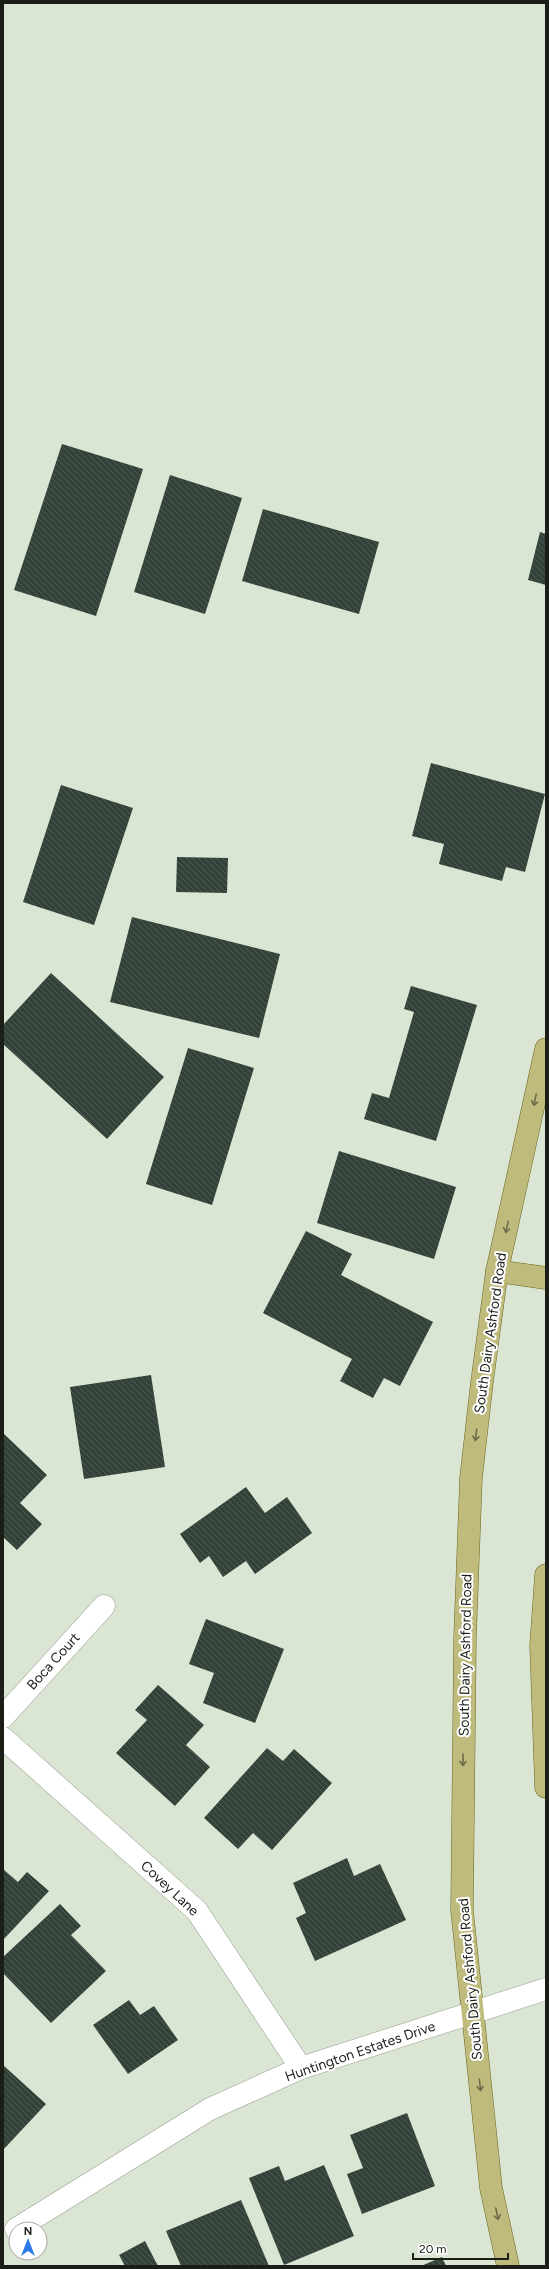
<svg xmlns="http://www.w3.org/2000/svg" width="549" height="2269" font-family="Figtree,sans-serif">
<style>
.building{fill:url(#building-back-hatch)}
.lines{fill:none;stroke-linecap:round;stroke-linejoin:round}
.minor-casing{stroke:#959f8e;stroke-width:23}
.major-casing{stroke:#696720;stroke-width:23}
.minor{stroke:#fff;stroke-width:22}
.major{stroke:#bfbb7c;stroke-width:22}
.oneway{stroke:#6c6c4a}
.labels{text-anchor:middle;stroke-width:4;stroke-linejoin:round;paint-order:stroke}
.street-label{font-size:14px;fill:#1a1e17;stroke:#fff}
</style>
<defs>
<pattern id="building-back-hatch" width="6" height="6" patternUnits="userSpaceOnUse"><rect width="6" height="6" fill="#334238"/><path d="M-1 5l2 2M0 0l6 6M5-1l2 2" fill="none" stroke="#4e5a52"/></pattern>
</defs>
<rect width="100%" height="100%" fill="#dbe5d3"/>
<g class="building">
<polygon points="62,444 143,469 96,616 14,590"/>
<polygon points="170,475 242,498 205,614 134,592"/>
<polygon points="263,509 379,542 359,614 242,581"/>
<polygon points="540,532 546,534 546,585 528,580"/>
<polygon points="431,763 545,794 525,872 506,867 502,881 439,864 444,844 412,836"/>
<polygon points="61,785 133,808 94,925 23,902"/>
<polygon points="177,857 228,858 227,893 176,892"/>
<polygon points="132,917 280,954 259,1038 110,1002"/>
<polygon points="51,973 164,1077 107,1139 3,1044 3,1025"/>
<polygon points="411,986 477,1005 436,1141 364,1119 372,1093 389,1098 414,1012 404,1009"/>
<polygon points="188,1048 254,1068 212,1205 146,1184"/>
<polygon points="339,1151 456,1187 434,1259 317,1223"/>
<polygon points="306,1231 352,1254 341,1275 433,1322 400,1386 384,1378 373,1398 340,1381 352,1359 263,1313"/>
<polygon points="151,1375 165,1467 84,1479 70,1387"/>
<polygon points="3,1433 47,1475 20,1503 42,1524 17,1550 3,1537"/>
<polygon points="246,1487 265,1513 287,1497 312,1533 255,1574 246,1561 223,1577 209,1556 200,1563 180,1534"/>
<polygon points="206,1619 284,1649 255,1723 203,1703 214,1673 189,1664"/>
<polygon points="158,1685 204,1725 186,1745 210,1767 175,1806 116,1753 147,1720 135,1710"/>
<polygon points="267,1748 283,1761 294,1749 332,1783 272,1850 253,1833 238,1849 204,1818"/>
<polygon points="347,1858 354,1876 380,1864 406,1920 315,1961 296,1918 306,1913 293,1883"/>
<polygon points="3,1869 18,1882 27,1872 49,1891 3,1940"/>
<polygon points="60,1904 81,1926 71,1935 106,1971 51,2023 3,1973 3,1957"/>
<polygon points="129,2000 140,2015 154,2006 178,2040 128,2074 93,2025"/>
<polygon points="3,2065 46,2104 3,2150"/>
<polygon points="407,2113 435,2186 362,2214 347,2174 363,2168 350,2135"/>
<polygon points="324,2165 354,2236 284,2265 249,2178 279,2166 285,2181"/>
<polygon points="241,2200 269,2266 181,2266 166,2231"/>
<polygon points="145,2241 158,2266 125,2266 119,2255"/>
<polygon points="442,2257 446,2266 421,2266"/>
</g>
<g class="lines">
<defs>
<g id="minor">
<polyline points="3,1717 104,1606"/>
<polyline points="3,1738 197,1911 301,2068"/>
<polyline points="16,2229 210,2109 301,2068 546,1989"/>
</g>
<g id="major">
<polyline points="497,1271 546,1278"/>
<polyline points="546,1575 541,1645 546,1787"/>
<polyline points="508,2266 491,2188 462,1910 465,1638 471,1478 482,1382 497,1271 546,1049"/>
</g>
</defs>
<use href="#minor" class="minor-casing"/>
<use href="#major" class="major-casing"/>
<use href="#minor" class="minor"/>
<use href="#major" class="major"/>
</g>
<defs><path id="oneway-shaft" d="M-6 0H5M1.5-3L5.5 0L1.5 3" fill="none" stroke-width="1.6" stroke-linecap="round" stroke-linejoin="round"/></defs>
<g class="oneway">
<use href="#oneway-shaft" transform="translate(535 1100) rotate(102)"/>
<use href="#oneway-shaft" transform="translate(507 1227) rotate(102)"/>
<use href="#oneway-shaft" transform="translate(476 1435) rotate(97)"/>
<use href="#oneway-shaft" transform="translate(463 1760) rotate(91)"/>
<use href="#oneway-shaft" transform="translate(480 2085) rotate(84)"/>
<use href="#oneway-shaft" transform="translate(497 2214) rotate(78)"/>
</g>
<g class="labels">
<g class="street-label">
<text transform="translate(490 1333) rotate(-82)" y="5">South Dairy Ashford Road</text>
<text transform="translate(465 1655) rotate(-89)" y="5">South Dairy Ashford Road</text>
<text transform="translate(53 1661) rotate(-48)" y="5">Boca Court</text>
<text transform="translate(170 1888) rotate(43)" y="5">Covey Lane</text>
<text transform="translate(470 1979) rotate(-95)" y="5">South Dairy Ashford Road</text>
<text transform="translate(360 2051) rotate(-19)" y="5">Huntington Estates Drive</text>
</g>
</g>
<rect width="549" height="2269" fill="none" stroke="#1a1e17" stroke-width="8"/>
<g transform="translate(28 2241)"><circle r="19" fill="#ffffff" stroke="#a3a5a2"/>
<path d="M0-3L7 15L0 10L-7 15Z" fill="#2c7be7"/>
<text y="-6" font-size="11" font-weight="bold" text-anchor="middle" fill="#1a1e17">N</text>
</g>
<path d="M413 2253v6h95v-6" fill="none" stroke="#1a1e17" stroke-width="2"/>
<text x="419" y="2253" font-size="12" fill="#1a1e17" stroke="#ffffff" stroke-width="3" paint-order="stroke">20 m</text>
</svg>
